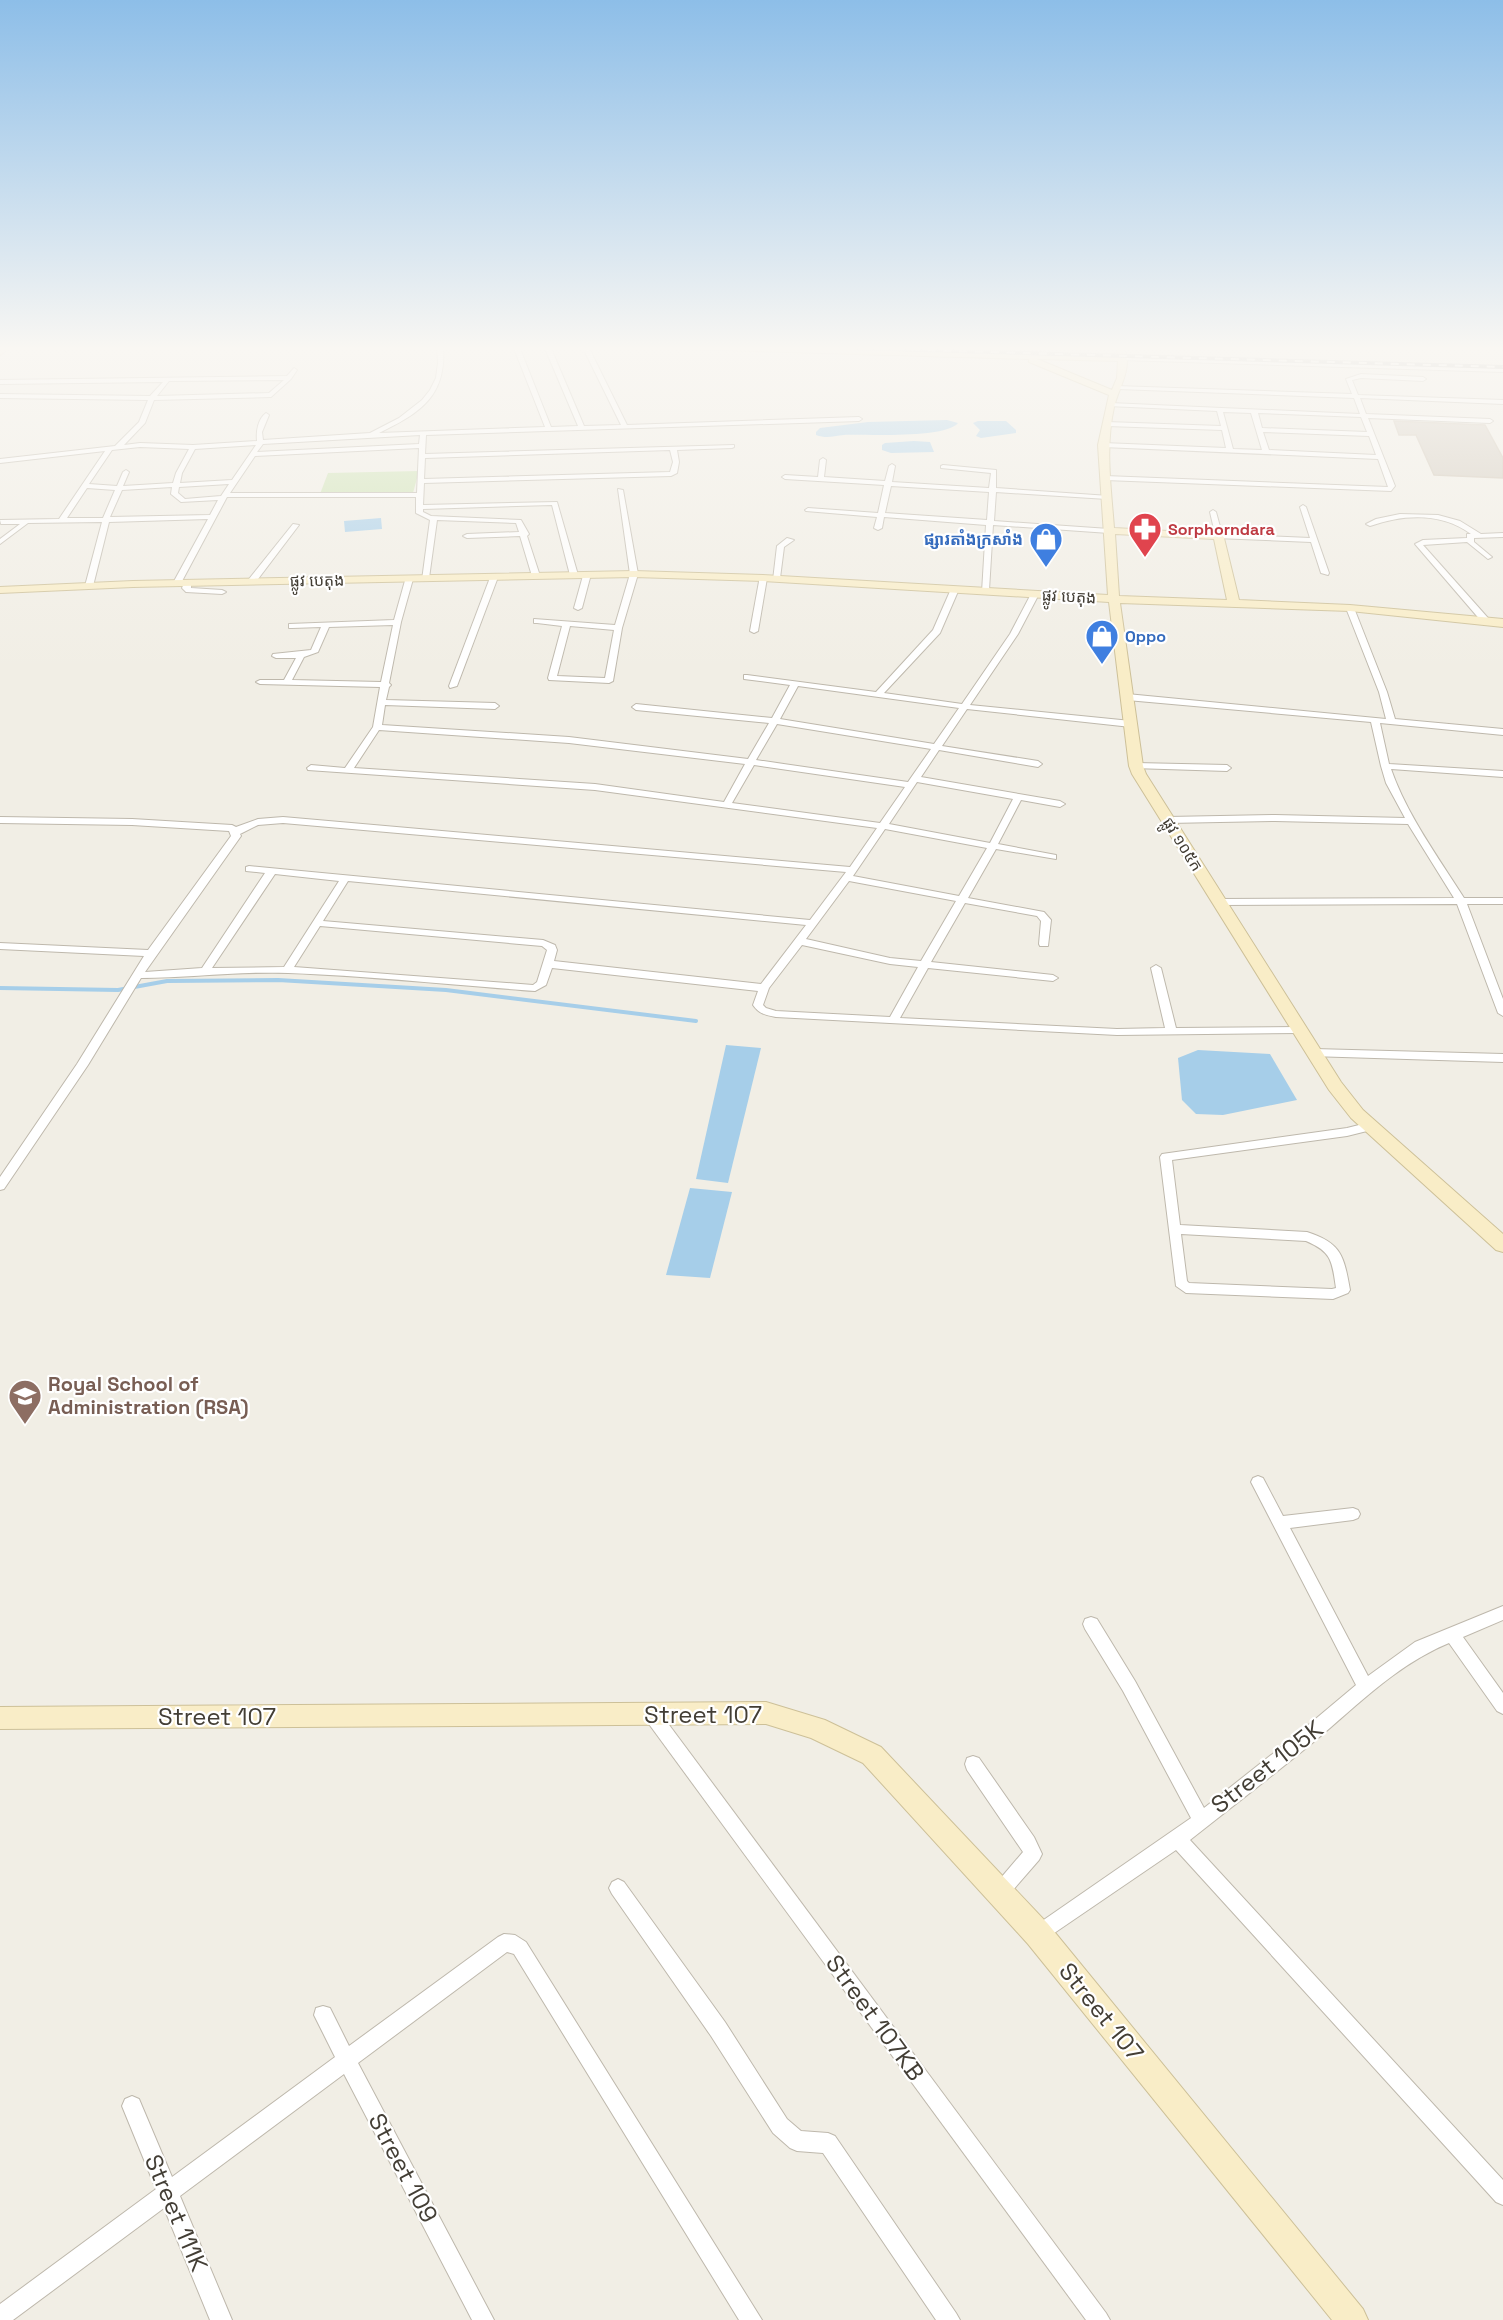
<svg xmlns="http://www.w3.org/2000/svg" width="1503" height="2320" font-family="'Space Grotesk','Noto Sans Khmer',sans-serif">
<style>
.green{fill:#cce2b1}
.water{fill:#a6cee9}
.lines{fill:none;stroke-linecap:round;stroke-linejoin:round}
.stream{stroke:#a6cee9;stroke-width:4}
.building{fill:#d1c9bc;stroke:#ccc1b0;stroke-width:1.5}
.street-casing{stroke:#beb8ac;stroke-width:2}
.secondary-casing{stroke:#cdc098;stroke-width:2}
.street{fill:#fff;fill-rule:evenodd}
.secondary{fill:#f9edc7;fill-rule:evenodd}
.rail-casing{stroke:#949494;stroke-width:4}
.rail{stroke:#fff;stroke-width:2;stroke-dasharray:8;stroke-linecap:butt}
.labels{text-anchor:middle;stroke-width:4.5;stroke-linejoin:round;paint-order:stroke}
.far-health-label{font-size:16px;font-weight:bold;fill:#be3a42;stroke:#fff;text-anchor:start}
.far-shop-label{font-size:16px;font-weight:bold;fill:#366cbe;stroke:#fff;text-anchor:end}
.far-street-label{font-size:16px;fill:#433e35;stroke:#fff}
.education-label{font-size:20px;font-weight:bold;fill:#785e54;stroke:#fff;text-anchor:start}
.near-street-label{font-size:24px;fill:#433e35;stroke:#fff}
</style>
<rect width="100%" height="100%" fill="#f1eee5"/>
<polygon class="green" points="419,471 413,493 320,494 328,473"/>
<g class="water">
<path d="M 947,420 L 958,423 C 945,439 866,434 844,435 C 833,436 827,439 816,435 L 816,432 L 820,428 L 868,422 Z"/>
<polygon points="978,421 1006,421 1016,430 1016,433 981,438 976,436 980,430 973,423"/>
<polygon points="914,441 930,442 934,452 891,453 882,450 882,445 885,443"/>
<polygon points="381,518 382,529 345,532 344,521"/>
<polygon points="726,1045 761,1048 728,1183 696,1179"/>
<polygon points="1198,1050 1270,1054 1297,1100 1223,1115 1196,1114 1182,1100 1178,1058"/>
<polygon points="690,1188 732,1192 710,1278 666,1275"/>
</g>
<g class="lines">
<polyline class="stream" points="0,988 118,990 167,981 278,980 446,990 696,1021"/>
</g>
<polygon class="building" points="1394,421 1485,425 1503,458 1503,478 1434,475 1416,435 1399,435"/>
<g class="lines">
<defs>
<g id="street">
<polygon points="66,346 72,346 66,351 63,349"/>
<path d="M 437,346 L 443,346 C 447,396 420,413 379,433 L 545,427 L 513,346 L 519,346 L 551,427 L 578,426 L 544,346 L 550,346 L 584,426 L 621,425 L 582,346 L 588,346 L 627,425 L 859,417 L 862,419 L 859,421 L 426,435 L 425,454 L 734,445 L 734,447 L 732,448 L 677,450 L 679,462 L 677,473 L 671,476 L 424,483 L 423,505 L 557,502 L 578,575 L 574,577 L 570,575 L 552,505 L 423,509 L 423,512 L 431,516 L 521,520 L 529,534 L 527,536 L 540,576 L 536,578 L 532,576 L 520,536 L 467,538 L 463,536 L 467,534 L 519,532 L 516,523 L 437,520 L 429,578 L 422,580 L 430,520 L 416,513 L 416,497 L 227,497 L 181,583 L 177,585 L 173,583 L 208,519 L 109,522 L 93,586 L 89,588 L 85,586 L 102,522 L 28,523 L 0,544 L 0,539 L 20,524 L 1,524 L 0,520 L 59,519 L 105,451 L 0,463 L 0,459 L 115,446 L 139,422 L 148,400 L 0,398 L 0,394 L 150,396 L 163,382 L 0,384 L 0,380 L 287,376 L 294,368 L 297,370 L 291,379 L 271,397 L 154,400 L 145,423 L 124,445 L 140,443 L 193,445 L 257,441 C 256,431 258,419 266,413 L 269,415 L 262,432 L 263,440 L 370,433 L 399,418 L 422,400 L 430,390 L 436,378 L 438,363 ZM 284,380 L 269,393 L 157,396 L 169,381 ZM 420,435 L 419,444 L 257,452 L 263,444 ZM 256,445 L 232,480 L 180,483 L 182,473 L 195,449 ZM 140,447 L 189,449 L 176,473 L 173,483 L 123,486 L 129,472 L 126,470 L 123,472 L 117,486 L 89,484 L 112,450 ZM 419,448 L 417,493 L 230,493 L 255,456 ZM 670,450 L 673,462 L 670,472 L 424,479 L 425,458 ZM 229,484 L 221,496 L 185,499 L 178,493 L 179,487 ZM 172,487 L 171,494 L 181,502 L 218,500 L 210,515 L 110,517 L 122,490 ZM 87,488 L 115,490 L 103,518 L 67,518 Z"/>
<polygon points="1007,346 1013,346 1028,356 1023,357"/>
<polygon points="1123,357 1503,368 1503,372 1121,360"/>
<path d="M 1361,374 L 1423,377 L 1426,379 L 1423,381 L 1361,378 L 1352,380 L 1358,395 L 1503,400 L 1503,404 L 1360,398 L 1366,414 L 1490,419 L 1493,421 L 1490,423 L 1368,418 L 1395,486 L 1391,491 L 1105,480 L 1102,478 L 1105,476 L 1388,487 L 1378,459 L 1103,447 L 1100,445 L 1103,443 L 1226,448 L 1222,430 L 1107,426 L 1104,424 L 1107,422 L 1221,426 L 1217,411 L 1108,406 L 1110,403 L 1360,414 L 1354,398 L 1118,389 L 1116,386 L 1352,394 L 1346,379 ZM 1223,412 L 1251,413 L 1262,450 L 1233,449 ZM 1258,413 L 1361,417 L 1367,432 L 1262,428 ZM 1263,432 L 1369,436 L 1376,455 L 1269,450 Z"/>
<path d="M 823,458 L 826,460 L 824,477 L 885,481 L 889,466 L 892,464 L 895,466 L 892,482 L 989,488 L 991,473 L 941,468 L 941,466 L 943,465 L 996,470 L 996,488 L 1109,496 L 1110,497 L 1107,499 L 996,492 L 994,521 L 1109,529 L 1113,531 L 1109,533 L 993,525 L 989,590 L 982,592 L 986,525 L 884,517 L 882,528 L 878,530 L 874,528 L 877,517 L 806,511 L 805,510 L 808,508 L 878,513 L 884,485 L 785,479 L 782,477 L 785,475 L 818,477 L 820,460 ZM 891,486 L 989,492 L 987,520 L 885,513 Z"/>
<path d="M 618,489 L 623,490 L 638,574 L 622,628 L 613,681 L 609,683 L 549,680 L 548,678 L 562,626 L 537,623 L 534,623 L 534,619 L 615,625 L 630,574 ZM 570,626 L 614,630 L 605,678 L 557,676 Z"/>
<polygon points="1303,505 1306,507 1329,573 1328,575 1321,573 1311,542 1216,538 1210,512 1213,510 1216,512 1222,534 1310,538 1300,507"/>
<path d="M 1400,514 L 1438,515 L 1460,521 L 1481,534 L 1503,533 L 1503,537 L 1474,538 L 1474,542 L 1492,557 L 1488,559 L 1467,542 L 1423,545 L 1488,618 L 1488,622 L 1482,622 L 1415,544 L 1423,540 L 1467,538 L 1467,534 L 1471,534 C 1442,512 1403,514 1370,526 L 1366,524 L 1376,519 Z"/>
<polygon points="293,524 299,525 255,583 249,583 249,579"/>
<polygon points="787,538 794,540 784,547 780,578 773,580 777,546"/>
<polygon points="584,572 591,574 582,608 578,610 574,608"/>
<polygon points="491,575 498,577 457,686 450,688 449,686"/>
<polygon points="760,576 767,578 758,631 754,633 750,631"/>
<path d="M 406,577 L 413,579 L 401,622 L 389,683 L 391,685 L 389,687 L 386,700 L 495,703 L 499,706 L 495,709 L 385,705 L 382,725 L 569,737 L 748,759 L 769,723 L 636,710 L 632,707 L 636,704 L 772,718 L 790,685 L 744,679 L 744,675 L 747,675 L 876,692 L 933,630 L 951,589 L 955,587 L 959,589 L 940,633 L 884,693 L 962,704 L 1010,634 L 1031,594 L 1038,592 L 1039,594 L 1018,634 L 970,705 L 1131,721 L 1135,724 L 1131,727 L 967,709 L 942,746 L 1038,761 L 1042,764 L 1038,767 L 939,750 L 921,777 L 1060,801 L 1065,804 L 1060,807 L 1021,800 L 998,844 L 1056,855 L 1056,859 L 996,849 L 968,898 L 1044,912 L 1051,920 L 1048,946 L 1040,946 L 1039,944 L 1041,921 L 1037,916 L 965,903 L 931,962 L 1053,975 L 1058,978 L 1053,981 L 928,968 L 900,1018 L 1117,1029 L 1165,1028 L 1151,968 L 1156,965 L 1161,968 L 1176,1028 L 1300,1027 L 1305,1030 L 1300,1033 L 1117,1035 L 776,1017 C 766,1015 759,1014 753,1005 L 758,991 L 552,968 L 546,985 L 535,991 C 453,985 370,976 288,973 C 238,971 190,978 141,978 L 88,1065 L 4,1189 L 0,1190 L 0,1177 L 77,1064 L 144,956 L 0,949 L 0,943 L 148,950 L 231,836 L 229,831 L 132,825 L 0,823 L 0,817 L 132,819 L 232,825 L 236,827 L 258,819 L 283,817 L 850,867 L 877,828 L 595,790 L 308,770 L 307,768 L 311,765 L 345,768 L 373,727 L 380,687 L 260,684 L 256,682 L 260,680 L 284,680 L 296,658 L 276,658 L 272,656 L 273,654 L 311,650 L 321,627 L 292,628 L 289,628 L 289,624 L 394,620 ZM 393,625 L 381,682 L 292,680 L 304,657 L 318,652 L 329,627 ZM 798,686 L 959,708 L 934,744 L 780,719 ZM 777,724 L 931,749 L 908,782 L 756,760 ZM 379,730 L 569,743 L 745,764 L 724,802 L 595,784 L 354,768 ZM 754,765 L 905,787 L 880,823 L 732,803 ZM 917,782 L 1013,799 L 990,843 L 889,824 ZM 283,823 L 846,872 L 810,920 L 249,866 L 246,867 L 246,871 L 265,873 L 202,968 L 145,972 L 241,836 L 240,834 L 258,825 ZM 885,829 L 987,848 L 959,896 L 853,876 ZM 275,874 L 339,881 L 284,967 L 212,968 ZM 348,881 L 806,925 L 761,984 L 554,961 L 557,950 L 555,945 L 543,940 L 323,921 ZM 849,881 L 956,901 L 921,961 L 890,958 L 806,939 ZM 320,926 L 542,946 L 547,950 L 537,982 L 533,985 L 294,967 ZM 802,945 L 890,964 L 918,967 L 890,1017 L 776,1011 L 766,1008 L 763,1005 L 769,988 Z"/>
<polygon points="185,581 191,581 191,588 222,590 226,592 222,594 186,592 182,588"/>
<path d="M 1347,606 L 1354,608 L 1387,692 L 1395,719 L 1503,729 L 1503,735 L 1380,723 L 1389,764 L 1503,771 L 1503,777 L 1391,769 C 1407,815 1438,857 1464,898 L 1503,898 L 1503,904 L 1467,904 L 1503,999 L 1503,1016 L 1498,1013 L 1457,904 L 1219,905 L 1214,902 L 1219,899 L 1454,898 L 1408,824 L 1275,821 L 1168,823 L 1163,820 L 1168,817 L 1275,815 L 1405,818 L 1386,783 L 1381,766 L 1371,722 L 1127,700 L 1123,697 L 1127,694 L 1386,719 L 1379,692 L 1346,608 Z"/>
<polygon points="1136,763 1227,765 1231,768 1227,771 1133,768 1132,766"/>
<polygon points="1314,1049 1503,1054 1503,1062 1310,1056 1308,1053 1310,1050"/>
<path d="M 1371,1122 L 1377,1126 L 1375,1129 L 1347,1136 L 1172,1160 L 1180,1225 L 1307,1232 C 1342,1243 1344,1257 1350,1290 L 1348,1293 L 1333,1299 L 1186,1293 L 1176,1286 L 1160,1157 L 1162,1154 L 1347,1128 ZM 1181,1234 L 1306,1241 C 1332,1252 1332,1261 1336,1288 L 1332,1289 L 1189,1283 L 1187,1281 Z"/>
<path d="M 1258,1476 L 1263,1478 L 1283,1516 L 1353,1508 L 1358,1510 L 1360,1514 L 1358,1518 L 1353,1520 L 1290,1528 L 1368,1676 L 1415,1642 L 1503,1606 L 1503,1620 L 1463,1637 L 1503,1693 L 1503,1714 L 1497,1711 L 1449,1643 C 1393,1666 1351,1712 1305,1749 C 1267,1780 1228,1810 1190,1840 L 1503,2180 L 1503,2205 L 1496,2202 L 1176,1850 L 1044,1940 L 1038,1943 L 1032,1940 L 1029,1934 L 1032,1928 L 1191,1818 L 1123,1691 L 1085,1629 L 1083,1624 L 1085,1619 L 1091,1617 L 1097,1619 L 1135,1681 L 1204,1808 L 1294,1737 L 1356,1685 L 1251,1482 L 1253,1478 Z"/>
<polygon points="652,1707 658,1710 1106,2313 1110,2320 1086,2320 646,1720 644,1715 646,1710"/>
<polygon points="973,1756 979,1758 1034,1837 1042,1854 1039,1860 1006,1898 1000,1901 994,1898 991,1892 994,1886 1023,1852 967,1770 965,1764 967,1758"/>
<polygon points="618,1879 624,1882 725,2022 787,2119 801,2131 828,2133 835,2136 956,2313 960,2320 936,2320 823,2153 797,2151 790,2148 773,2133 711,2036 612,1894 609,1888 612,1882"/>
<polygon points="504,1934 515,1935 526,1942 762,2320 739,2320 514,1954 507,1952 358,2063 494,2320 472,2320 344,2074 180,2196 232,2320 210,2320 164,2208 13,2320 0,2320 0,2304 156,2189 122,2106 125,2099 132,2096 139,2099 172,2177 335,2057 314,2015 316,2008 323,2006 330,2008 349,2046 498,1937"/>
</g>
<g id="secondary">
<polygon points="4,346 13,346 0,355 0,348"/>
<path d="M 680,346 L 759,346 L 1119,356 L 1115,346 L 1123,346 C 1134,367 1119,386 1114,407 C 1105,448 1111,487 1114,528 L 1223,534 L 1239,600 L 1350,605 L 1503,619 L 1503,627 L 1350,611 L 1120,603 L 1143,766 L 1146,774 L 1341,1082 L 1363,1110 L 1503,1234 L 1503,1252 L 1496,1250 L 1351,1118 L 1329,1090 L 1132,774 L 1129,766 L 1109,602 L 763,581 L 634,577 L 133,587 L 0,593 L 0,587 L 133,581 L 634,571 L 763,575 L 1108,595 L 1098,445 L 1109,395 L 1029,362 L 1029,359 L 684,349 ZM 1037,359 L 1118,361 L 1117,378 L 1112,390 ZM 1115,534 L 1214,539 L 1227,600 L 1119,596 Z"/>
<polygon points="766,1702 825,1720 881,1747 1048,1924 1363,2309 1368,2320 1332,2320 1028,1944 863,1763 811,1738 766,1724 0,1729 0,1707"/>
</g>
</defs>
<use href="#street" class="street-casing"/>
<use href="#secondary" class="secondary-casing"/>
<use href="#street" class="street"/>
<use href="#secondary" class="secondary"/>
<defs>
<polyline id="rail" points="783,346 1503,367"/>
</defs>
<use href="#rail" class="rail-casing"/>
<use href="#rail" class="rail"/>
</g>
<linearGradient id="sky" x2="0" y2="1"><stop stop-color="#8dbee8"/><stop offset="0.52" stop-color="#f9f7f3"/><stop offset="1" stop-color="#f9f7f3" stop-opacity="0"/></linearGradient>
<rect width="1503" height="670" fill="url(#sky)"/>
<defs>
<symbol id="pharmacy-pin" viewBox="-11 -11 22 30"><path d="M0 17L-7.5 6A9.5 9.5 0 1 1 7.5 6Z" fill="#e0444e" stroke="#fff"/><path d="M-2-6h4v4h4v4h-4v4h-4v-4h-4v-4h4Z" fill="#fff"/></symbol>
<symbol id="shop-pin" viewBox="-11 -11 22 30"><path d="M0 17L-7.5 6A9.5 9.5 0 1 1 7.5 6Z" fill="#3f7fe0" stroke="#fff"/><path d="M-5-2.5h2.3a2.7 3.5 0 0 1 5.4 0H5L5.5 6h-11ZM-1.5-2.5h3a1.5 2.3 0 0 0-3 0Z" fill="#fff"/></symbol>
<symbol id="school-pin" viewBox="-11 -11 22 30"><path d="M0 17L-7.5 6A9.5 9.5 0 1 1 7.5 6Z" fill="#8d6e63" stroke="#fff"/><path d="M0-5L7-2L0 1L-7-2ZM-4 1L0 2.5L4 1V4Q0 6-4 4Z" fill="#fff"/></symbol>
</defs>
<g fill-rule="evenodd">
<use href="#pharmacy-pin" x="1126" y="510" width="38" height="52"/>
<use href="#shop-pin" x="1027" y="520" width="38" height="52"/>
<use href="#shop-pin" x="1083" y="617" width="38" height="52"/>
<use href="#school-pin" x="6" y="1377" width="38" height="52"/>
</g>
<g class="labels">
<g class="far-health-label">
<text x="1168" y="535">Sorphorndara</text>
</g>
<g class="far-shop-label">
<text x="1023" y="545">ផ្សារតាំងក្រសាំង</text>
<text x="1125" y="642" text-anchor="start">Oppo</text>
</g>
<g class="far-street-label">
<text transform="translate(317 580) rotate(-1)" y="6">ផ្លូវ បេតុង</text>
<text transform="translate(1069 596) rotate(3)" y="6">ផ្លូវ បេតុង</text>
<text transform="translate(1183 844) rotate(58)" y="6">ផ្លូវ ១០៥ក</text>
</g>
<g class="education-label">
<text x="48" y="1391">Royal School of<tspan x="48" dy="23">Administration (RSA)</tspan></text>
</g>
<g class="near-street-label">
<text x="703" y="1723">Street 107</text>
<text x="217" y="1725">Street 107</text>
<text transform="translate(1267 1767) rotate(-38)" y="8">Street 105K</text>
<text transform="translate(1101 2012) rotate(51)" y="8">Street 107</text>
<text transform="translate(875 2018) rotate(54)" y="8">Street 107KB</text>
<text transform="translate(403 2168) rotate(62)" y="8">Street 109</text>
<text transform="translate(176 2213) rotate(67)" y="8">Street 111K</text>
</g>
</g>
</svg>
